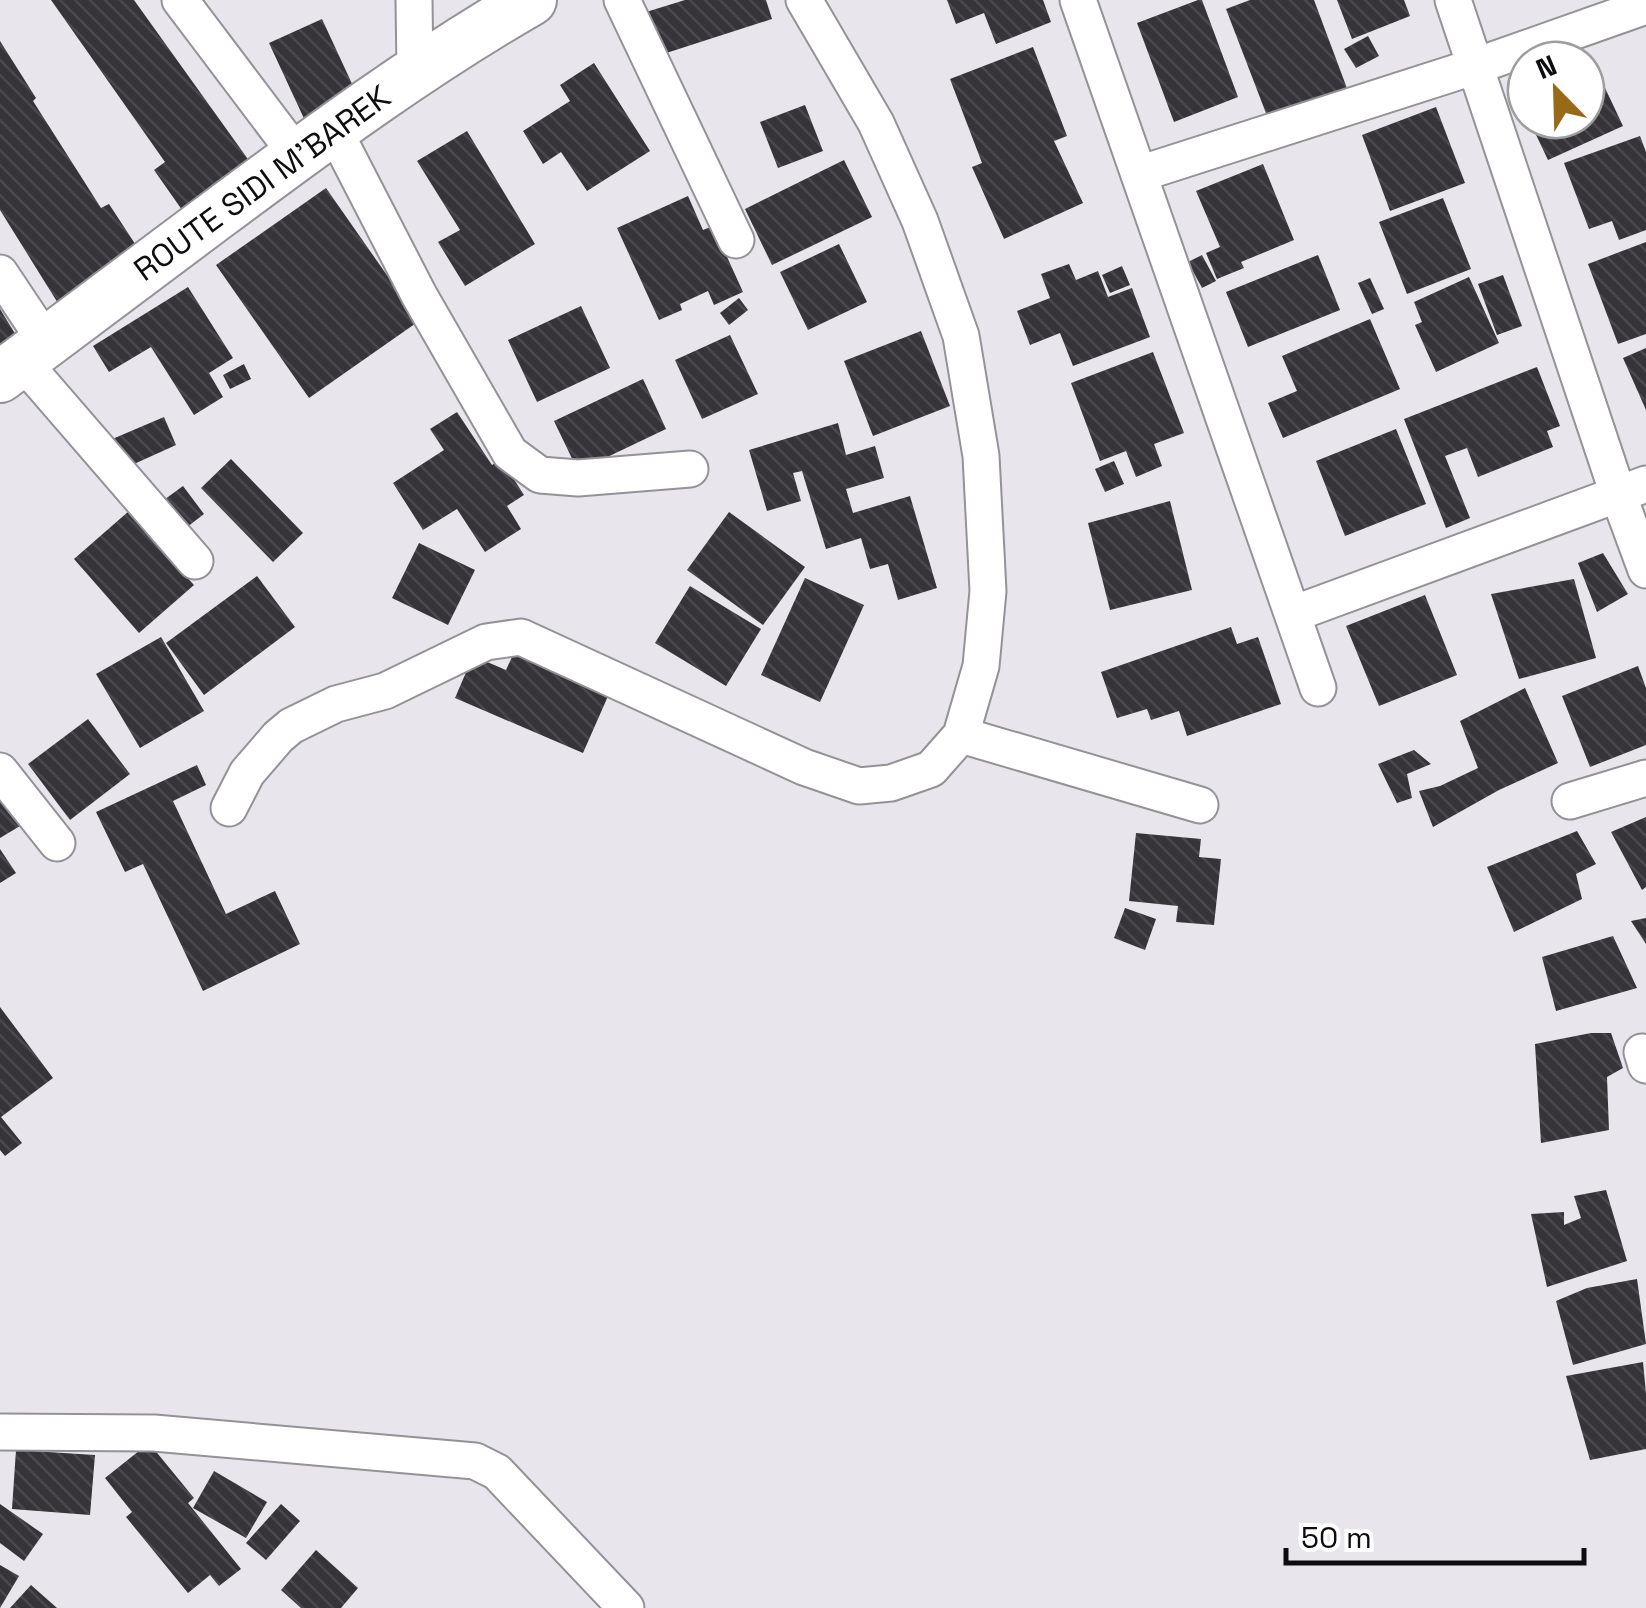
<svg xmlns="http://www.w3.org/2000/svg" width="1646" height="1608" font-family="'Space Grotesk',sans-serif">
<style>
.building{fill:url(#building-back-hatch)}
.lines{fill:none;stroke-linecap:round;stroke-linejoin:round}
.street-casing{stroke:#949197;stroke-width:39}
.secondary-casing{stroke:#949197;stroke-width:54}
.street{stroke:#fff;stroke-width:35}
.secondary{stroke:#fff;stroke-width:50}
.labels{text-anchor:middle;stroke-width:10;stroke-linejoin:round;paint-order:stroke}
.street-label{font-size:32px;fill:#0d0c0e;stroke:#fff}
</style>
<defs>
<pattern id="building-back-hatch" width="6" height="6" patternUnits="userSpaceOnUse" patternTransform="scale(2.5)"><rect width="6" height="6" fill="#363439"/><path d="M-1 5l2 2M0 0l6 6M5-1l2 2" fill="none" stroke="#49484c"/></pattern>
</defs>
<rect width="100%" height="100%" fill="#e8e6ec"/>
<g class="building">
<polygon points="51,0 134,0 255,169 187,217 154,170 165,162"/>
<polygon points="685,0 766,0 772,19 657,56 643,13"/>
<polygon points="947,0 1043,0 1051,22 996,44 984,13 956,24"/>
<polygon points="1198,0 1202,0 1238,97 1174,122 1137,23"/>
<polygon points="1250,0 1314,0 1348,91 1269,121 1226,9"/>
<polygon points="1337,0 1404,0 1410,16 1352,39"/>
<polygon points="322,19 360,101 307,125 269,43"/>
<polygon points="1368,36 1379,56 1356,68 1344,49"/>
<polygon points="0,41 36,98 33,101 101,208 109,204 143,256 61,308 0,210"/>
<polygon points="1033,47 1067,136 1054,141 1083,203 1004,239 972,167 982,163 950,79"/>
<polygon points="1589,54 1623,126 1548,160 1529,120 1586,120 1586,60 1576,60"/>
<polygon points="594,63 650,151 587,191 561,152 543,164 523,131 570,101 560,85"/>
<polygon points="1526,83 1526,113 1514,88"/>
<polygon points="805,105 823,151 778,168 760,122"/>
<polygon points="1436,107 1465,183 1390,211 1362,135"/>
<polygon points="467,131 535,244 465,286 438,242 460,230 417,161"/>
<polygon points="1640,136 1646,152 1646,230 1619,240 1612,221 1589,229 1564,163"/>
<polygon points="844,160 872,217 772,265 745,209"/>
<polygon points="1263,164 1294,240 1241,262 1244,268 1217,279 1206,253 1220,247 1196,191"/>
<polygon points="326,188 419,321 309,398 216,265"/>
<polygon points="688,196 703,230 713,226 743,292 714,305 708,291 680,304 682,310 659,320 617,228"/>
<polygon points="1443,198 1471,269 1407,294 1379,222"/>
<polygon points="1646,242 1646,334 1618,344 1588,264"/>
<polygon points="839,244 867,302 808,330 780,272"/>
<polygon points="1202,255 1216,281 1202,288 1188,262"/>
<polygon points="1318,255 1340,310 1248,347 1226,292"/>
<polygon points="1069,264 1076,280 1098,271 1108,297 1132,288 1150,337 1073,366 1060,333 1030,345 1017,311 1050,298 1041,274"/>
<polygon points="1122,266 1130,285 1110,293 1102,275"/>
<polygon points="1503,275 1522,326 1497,335 1478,284"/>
<polygon points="1469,277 1499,343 1436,372 1415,325 1422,322 1414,302"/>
<polygon points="1370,278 1384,309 1372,314 1358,283"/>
<polygon points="188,287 233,358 209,373 223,397 194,415 151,347 109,372 93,346"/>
<polygon points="739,298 748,310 729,325 720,313"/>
<polygon points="581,306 610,368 537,402 508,340"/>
<polygon points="0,309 33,363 0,382"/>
<polygon points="1370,319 1400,389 1283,438 1268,403 1297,391 1282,356"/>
<polygon points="921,331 950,406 873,436 844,361"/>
<polygon points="730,335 758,394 702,419 675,360"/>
<polygon points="1646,348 1646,410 1623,358"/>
<polygon points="1153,352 1184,433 1154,444 1162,466 1136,477 1126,451 1100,461 1071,383"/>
<polygon points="244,364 251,379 230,389 223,375"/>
<polygon points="1537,367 1560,426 1547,431 1553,447 1478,477 1467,448 1445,456 1470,518 1446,528 1404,419"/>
<polygon points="643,379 666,429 578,471 554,421"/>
<polygon points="457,412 492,465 501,459 524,495 507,506 521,529 485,552 457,509 423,530 393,483 444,450 430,429"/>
<polygon points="164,417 176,445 123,469 110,440"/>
<polygon points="838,423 846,455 875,446 884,478 846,489 853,513 910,496 937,588 898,600 888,564 870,569 861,538 826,549 802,471 793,473 801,501 767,511 749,450"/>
<polygon points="1396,429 1426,504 1345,536 1316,461"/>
<polygon points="231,459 303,533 273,562 201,488"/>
<polygon points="1114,461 1124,484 1105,492 1095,469"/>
<polygon points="183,486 204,514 178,534 157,505"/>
<polygon points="1170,501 1192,590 1110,610 1088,523"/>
<polygon points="129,511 194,585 139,633 74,559"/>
<polygon points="729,512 805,567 763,625 687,570"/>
<polygon points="419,543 475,570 448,625 392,598"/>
<polygon points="1603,553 1628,594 1597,612 1578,563"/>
<polygon points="257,576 295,627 204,695 166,643"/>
<polygon points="805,578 864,605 820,702 761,675"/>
<polygon points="1574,579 1596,658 1519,679 1491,594"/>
<polygon points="690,586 761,629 726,686 655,643"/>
<polygon points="1425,595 1457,675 1379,706 1346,626"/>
<polygon points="1231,627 1237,644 1258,637 1281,704 1187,736 1179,711 1151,720 1147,709 1117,718 1101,672"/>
<polygon points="161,637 204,711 140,748 96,674"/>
<polygon points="517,646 612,687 583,753 455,698 473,656 506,670"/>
<polygon points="1638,666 1646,688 1646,745 1590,767 1562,696"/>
<polygon points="1525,688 1558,763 1499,790 1433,827 1419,791 1440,786 1478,768 1460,721"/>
<polygon points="88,719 130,774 70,820 28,764"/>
<polygon points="1414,750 1431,764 1407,774 1412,798 1397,803 1378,764"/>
<polygon points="197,765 206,785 173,801 226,914 275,891 300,944 203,991 143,864 125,872 96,812"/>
<polygon points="0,794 20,826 0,838"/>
<polygon points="1646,817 1646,887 1642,890 1611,832"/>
<polygon points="1577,831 1596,864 1576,874 1582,899 1514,932 1487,867"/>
<polygon points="1136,833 1201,839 1199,857 1221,859 1214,925 1176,922 1178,906 1129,901"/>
<polygon points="0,849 16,873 0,883"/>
<polygon points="1125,908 1156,919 1145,950 1114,938"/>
<polygon points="1646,918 1646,944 1631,921"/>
<polygon points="1613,936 1637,988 1556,1011 1542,957"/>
<polygon points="0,1007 53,1078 1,1117 22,1143 5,1156 0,1150"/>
<polygon points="1591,1033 1611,1033 1623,1068 1607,1077 1609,1130 1541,1143 1535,1044"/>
<polygon points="1606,1190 1627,1261 1547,1287 1531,1214 1564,1212 1564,1225 1581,1218 1574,1196"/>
<polygon points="1637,1279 1646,1344 1573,1365 1556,1301 1587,1288"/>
<polygon points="1643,1362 1646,1394 1646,1449 1590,1460 1566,1376"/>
<polygon points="149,1443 194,1498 188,1503 241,1569 219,1586 210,1575 188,1593 126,1517 132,1512 105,1478"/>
<polygon points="16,1450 95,1455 90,1515 12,1509"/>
<polygon points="214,1471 267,1502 246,1538 193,1508"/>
<polygon points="0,1504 43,1534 24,1561 0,1543"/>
<polygon points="281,1504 300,1521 266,1560 246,1543"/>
<polygon points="316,1550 358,1588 341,1608 301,1608 281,1590"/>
<polygon points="0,1565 19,1576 0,1608"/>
<polygon points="31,1585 57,1608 10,1608"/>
</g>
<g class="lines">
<defs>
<g id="street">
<polyline points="180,0 297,155"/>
<polyline points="414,0 415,72"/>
<polyline points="622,0 736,240"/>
<polyline points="1078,0 1318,688"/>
<polyline points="1453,0 1618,494 1646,570"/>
<polyline points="334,130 419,295 510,453 540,475 578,478 690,469"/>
<polyline points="1139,174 1476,66 1646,6"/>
<polyline points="0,273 46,342"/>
<polyline points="22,361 195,561"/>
<polyline points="1293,614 1646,484"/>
<polyline points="961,735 1200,805"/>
<polyline points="0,771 57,843"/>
<polyline points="1570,801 1646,778"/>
<polyline points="229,808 247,773 278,737 291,726 336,704 385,691 486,642 521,637 804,767 859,786 891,783 931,769 961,735 981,666 988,591 981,456 961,336 920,221 876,123 804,0"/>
<polyline points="1642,1052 1646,1065"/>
<polyline points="0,1432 154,1433 475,1461 497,1472 626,1608"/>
</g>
<path id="secondary" d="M 0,377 C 71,323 143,270 215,216 C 317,140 420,64 531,0"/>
</defs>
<use href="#street" class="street-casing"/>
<use href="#secondary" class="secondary-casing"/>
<use href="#street" class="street"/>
<use href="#secondary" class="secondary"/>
</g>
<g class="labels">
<g class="street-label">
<text transform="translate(262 183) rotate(-36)" y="11">ROUTE SIDI M'BAREK</text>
</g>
</g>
<g transform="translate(1556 90) rotate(337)"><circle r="48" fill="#ffffff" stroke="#9e9e9f" stroke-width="2.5"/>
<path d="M0-8L18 38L0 25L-18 38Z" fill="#99691a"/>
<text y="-15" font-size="28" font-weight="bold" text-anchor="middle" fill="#0d0c0e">N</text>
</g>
<path d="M1286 1548v15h298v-15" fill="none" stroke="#0d0c0e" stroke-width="5"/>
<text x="1301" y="1548" font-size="30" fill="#0d0c0e" stroke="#ffffff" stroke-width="8" paint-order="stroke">50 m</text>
</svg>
